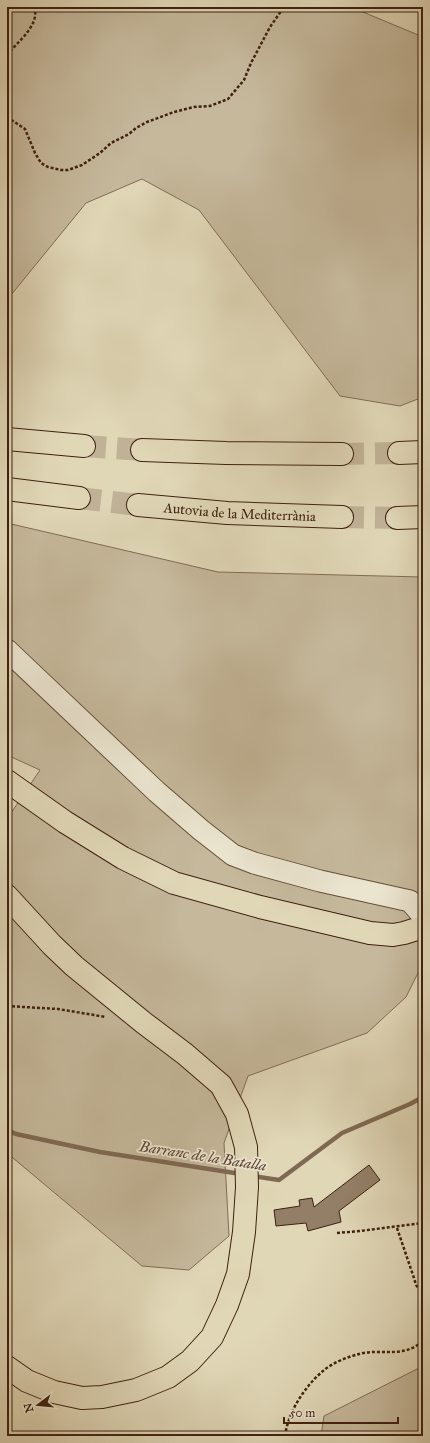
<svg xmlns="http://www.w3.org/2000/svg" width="430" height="1443" font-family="'IM FELL Great Primer',serif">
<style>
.green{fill:#c5b89b;stroke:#826c56}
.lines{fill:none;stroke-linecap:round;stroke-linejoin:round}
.stream{stroke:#7f6953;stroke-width:4.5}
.building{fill:#937f67;stroke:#3f2011}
.highway-tunnel{stroke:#c0b296;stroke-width:22;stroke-dasharray:22 11;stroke-linecap:butt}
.minor-casing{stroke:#674e3a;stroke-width:23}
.major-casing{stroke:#3f2011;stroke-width:24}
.highway-casing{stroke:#3f2011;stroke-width:24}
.path{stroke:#3f2011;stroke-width:2.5;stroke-dasharray:3 2;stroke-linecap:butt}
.minor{stroke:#ebe5d0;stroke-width:21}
.major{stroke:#e0d7b7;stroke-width:22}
.highway{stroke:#e0d7b7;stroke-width:22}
.labels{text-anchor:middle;stroke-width:3.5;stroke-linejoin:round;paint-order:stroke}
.street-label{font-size:14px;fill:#3f2011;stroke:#ebe5d0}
.water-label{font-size:15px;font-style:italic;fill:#5f4432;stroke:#ebe5d0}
</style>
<rect width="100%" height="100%" fill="#e0d7b7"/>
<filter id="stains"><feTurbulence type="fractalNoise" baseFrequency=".005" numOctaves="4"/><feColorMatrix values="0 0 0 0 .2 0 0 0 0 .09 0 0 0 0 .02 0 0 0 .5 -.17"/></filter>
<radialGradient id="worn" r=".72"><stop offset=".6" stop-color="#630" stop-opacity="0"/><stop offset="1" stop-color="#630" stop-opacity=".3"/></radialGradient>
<g class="green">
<polygon points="7,7 351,7 423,37 423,397 400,406 340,396 199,210 142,179 86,203 7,300"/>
<polygon points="7,523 218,572 423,577 423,963 406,997 367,1033 248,1076 224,1143 229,1236 189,1270 142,1266 7,1153 7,819 40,770 7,755"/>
<polygon points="423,1366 423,1436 321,1436 324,1416"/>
</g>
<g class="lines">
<g class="stream">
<polyline points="7,1130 16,1134 100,1152 241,1174"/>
<polyline points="252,1176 279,1180 342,1133 410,1104 423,1097"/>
</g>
</g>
<polygon class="building" points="369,1165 380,1180 339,1211 341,1222 308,1231 306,1223 276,1226 274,1210 300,1206 299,1200 312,1198 314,1207"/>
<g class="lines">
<g class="highway-tunnel">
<polyline points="84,446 142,450"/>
<polyline points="342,454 399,453"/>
<polyline points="79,498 138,505"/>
<polyline points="342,517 397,518"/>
</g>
<defs>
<polyline id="minor" points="7,650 157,792 201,830 233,855 254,863 320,881 410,901 423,916"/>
<g id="major">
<polyline points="7,781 65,822 123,858 174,883 260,907 370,933 393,935 404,933 423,927"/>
<polyline points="7,896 52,945 74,966 144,1023 185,1054 221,1085 237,1114 246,1147 247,1187 244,1232 238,1274 227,1305 212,1337 190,1361 168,1377 136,1390 102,1397 82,1398 54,1392 27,1381 7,1367"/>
</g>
<g id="highway">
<polyline points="7,439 84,446"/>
<polyline points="142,450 226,453 342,454"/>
<polyline points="399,453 423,452"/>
<polyline points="7,489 79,498"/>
<path id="s1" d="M 138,505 L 227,513 L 342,517"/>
<polyline points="397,518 423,517"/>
</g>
</defs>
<use href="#minor" class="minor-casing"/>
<use href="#major" class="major-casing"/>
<use href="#highway" class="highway-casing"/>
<g class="path">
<path d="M 7,55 C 16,43 41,25 34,7"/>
<polyline points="7,117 25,129 35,153 41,163 48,167 61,170 68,170 82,165 100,153 111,143 129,134 136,128 147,122 174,112 194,107 210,106 228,99 244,80 251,63 270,27 284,7"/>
<polyline points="7,1006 58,1009 106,1017"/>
<polyline points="397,1228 414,1278 416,1285 423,1294"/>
<polyline points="337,1233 360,1231 423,1223"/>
<path d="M 285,1436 C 288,1412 305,1386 323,1371 C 332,1363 347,1357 359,1354 C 382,1348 402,1359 423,1341"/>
</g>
<use href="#minor" class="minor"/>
<use href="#major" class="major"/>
<use href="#highway" class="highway"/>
</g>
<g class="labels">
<g class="street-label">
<text dy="5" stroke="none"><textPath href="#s1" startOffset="102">Autovia de la Mediterrània</textPath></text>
</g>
<g class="water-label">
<text transform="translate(203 1156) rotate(9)" y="5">Barranc de la Batalla</text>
</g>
</g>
<rect width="430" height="1443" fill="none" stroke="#e0d7b7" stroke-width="24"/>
<rect x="8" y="8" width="414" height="1427" fill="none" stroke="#3f2011" stroke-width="2"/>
<rect x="12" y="12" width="406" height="1419" fill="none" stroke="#3f2011"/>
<g transform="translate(38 1405) rotate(254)" stroke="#ebe5d0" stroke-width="3" paint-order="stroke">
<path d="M0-3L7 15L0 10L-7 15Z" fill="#3f2011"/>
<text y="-6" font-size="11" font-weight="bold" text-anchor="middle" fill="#3f2011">N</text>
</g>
<path d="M284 1417v6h114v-6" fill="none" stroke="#3f2011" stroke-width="2"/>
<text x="290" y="1417" font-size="12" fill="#3f2011" stroke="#ebe5d0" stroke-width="3" paint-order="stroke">50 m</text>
<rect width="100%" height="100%" filter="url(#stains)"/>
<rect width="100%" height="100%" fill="url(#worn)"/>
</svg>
